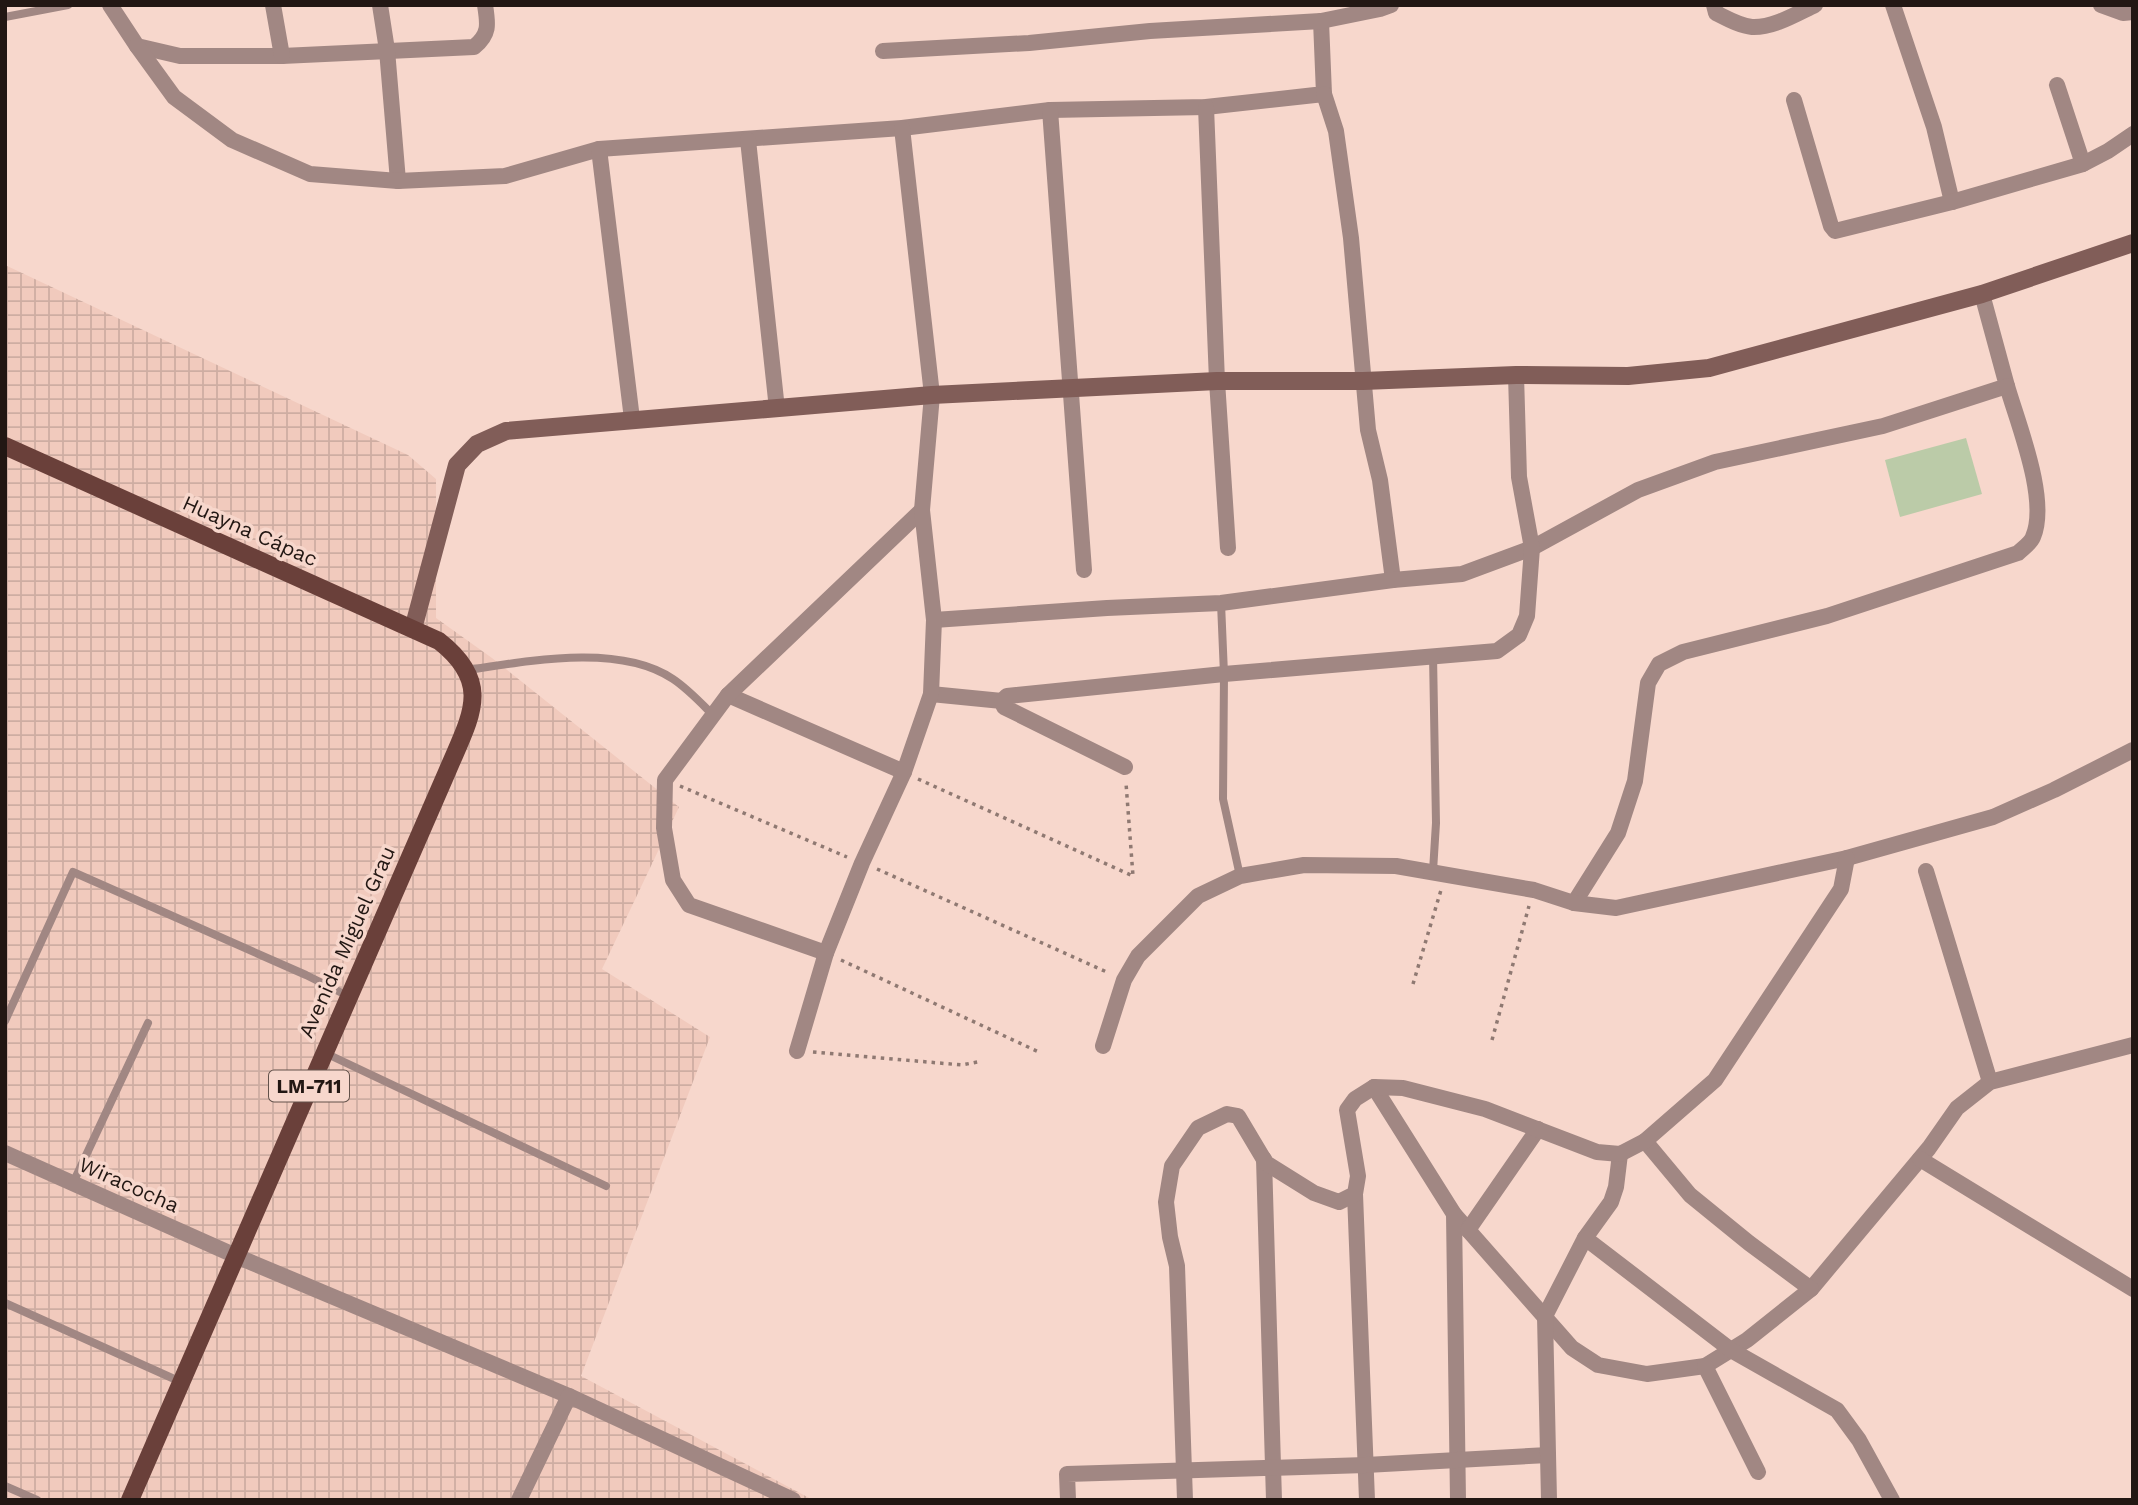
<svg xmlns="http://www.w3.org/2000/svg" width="2138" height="1505" font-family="'Work Sans',sans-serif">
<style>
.industrial{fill:url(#industrial-grid)}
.pitch{fill:#bbcba8}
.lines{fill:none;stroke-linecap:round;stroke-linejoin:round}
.path{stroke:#8f7972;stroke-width:3.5;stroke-dasharray:3.5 5;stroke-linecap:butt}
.lane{stroke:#a18783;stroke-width:8}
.street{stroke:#a18783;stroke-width:16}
.secondary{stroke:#815d58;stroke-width:18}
.primary{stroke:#6a403a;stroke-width:18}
.labels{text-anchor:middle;stroke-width:7;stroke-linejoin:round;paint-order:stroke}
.shield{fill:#f7d7cc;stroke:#62514a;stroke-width:2}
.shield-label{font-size:19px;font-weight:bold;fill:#221713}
.street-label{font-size:21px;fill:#221713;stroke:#f7d7cc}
</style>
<defs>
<pattern id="industrial-grid" width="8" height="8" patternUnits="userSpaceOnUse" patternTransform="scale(1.75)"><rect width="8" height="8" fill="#f1cabd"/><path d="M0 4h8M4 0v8" fill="none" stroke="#ceada2"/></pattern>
</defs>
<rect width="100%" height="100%" fill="#f7d7cc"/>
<polygon class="industrial" points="5,265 408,455 436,479 436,618 492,658 679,807 602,969 710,1037 581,1376 813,1500 5,1500"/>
<polygon class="pitch" points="1966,438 1982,494 1900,517 1885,460"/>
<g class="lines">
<g class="path">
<polyline points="918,779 1133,876 1126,783"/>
<polyline points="680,786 847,857"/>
<polyline points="877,869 1109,973"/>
<polyline points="841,960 1041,1053"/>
<polyline points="1413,984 1441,890"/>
<polyline points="1492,1040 1529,906"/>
<polyline points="813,1052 962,1065 982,1061"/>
</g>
<g class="lane">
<polyline points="5,17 68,5"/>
<polyline points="1221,603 1224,674 1223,799 1240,876"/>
<path d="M 468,670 C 528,661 620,643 673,679 C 688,689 701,703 713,715"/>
<polyline points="1433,871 1436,823 1433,655"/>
<polyline points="5,1021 73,872 306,975 348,996"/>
<polyline points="323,1052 606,1186"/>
<polyline points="73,1183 148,1023"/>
<polyline points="5,1303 181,1382"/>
<polyline points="5,1486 37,1500"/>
</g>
<g class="street">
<path d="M 110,5 L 137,46 L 180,56 L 282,56 L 474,47 C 490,34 488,24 485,5"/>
<polyline points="273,5 282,56"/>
<polyline points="380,5 387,50 398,181"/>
<path d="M 1714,5 L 1716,13 C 1728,19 1740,26 1752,27 C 1773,28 1796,14 1815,5"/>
<polyline points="1893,5 1934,127 1952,202"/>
<polyline points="2101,5 2123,13 2133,12"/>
<polyline points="137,46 174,97 232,140 310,174 398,181 505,176 599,149 902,128 1050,110 1206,107 1324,94 1321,21"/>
<polyline points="883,51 1029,43 1150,31 1321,21 1380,9 1391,5"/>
<polyline points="2057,85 2083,164"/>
<polyline points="1324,94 1336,131 1351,238 1368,430 1380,480 1393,580"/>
<polyline points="1794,100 1831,226 1835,231 1952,202 2083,164 2108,151 2133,134"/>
<polyline points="1206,107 1217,381 1228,548"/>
<polyline points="1050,110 1084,570"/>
<polyline points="748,140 777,409"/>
<polyline points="599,149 632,419"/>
<polyline points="934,620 1107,608 1221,603 1393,580 1462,574 1532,548 1638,490 1715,462 1883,426 2007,386 1982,294"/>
<polyline points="931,694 1002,701"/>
<polyline points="728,695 904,772"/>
<polyline points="1125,767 1004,707 1002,701 1007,696 1224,674 1497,651 1519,635 1527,616 1532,548 1519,477 1516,375"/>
<polyline points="1926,871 1990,1082"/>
<path d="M 1574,903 L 1618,833 L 1635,781 L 1648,683 L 1659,664 L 1683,652 L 1827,616 L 2018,553 C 2023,548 2031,543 2033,537 C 2049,500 2018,424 2007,386"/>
<polyline points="826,953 689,905 673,880 664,828 665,780 728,695 922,510"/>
<polyline points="1103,1046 1124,980 1138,956 1198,896 1240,876 1304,865 1396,866 1534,890 1574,903 1616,908 1847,858 1993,817 2054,790 2133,750"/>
<polyline points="797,1051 826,953 862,863 904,772 931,694 934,620 922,510 932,395 902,128"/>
<polyline points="1374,1087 1454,1214 1572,1348 1598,1365 1647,1374 1705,1366 1747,1340 1811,1289 1929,1148 1957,1108 1990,1082 2133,1045"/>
<polyline points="1645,1141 1690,1195 1749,1243 1811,1289"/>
<polyline points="5,1153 236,1256 569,1396 793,1500"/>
<polyline points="1264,1159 1274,1500"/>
<polyline points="1920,1159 2133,1289"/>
<polyline points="1355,1194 1367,1500"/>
<polyline points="1454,1214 1458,1500"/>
<polyline points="1468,1230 1538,1129"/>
<polyline points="1585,1238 1611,1202 1616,1187 1620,1154"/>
<polyline points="1705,1366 1758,1472"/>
<polyline points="519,1500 569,1396"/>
<polyline points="1068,1500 1067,1474 1366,1465 1548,1455"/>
<polyline points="1185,1500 1177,1266 1170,1237 1166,1202 1172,1166 1198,1128 1227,1114 1238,1116 1266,1163 1314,1193 1339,1202 1355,1194 1358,1176 1347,1110 1355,1099 1374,1087 1403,1088 1485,1109 1597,1152 1620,1154 1645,1141 1715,1080 1841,889 1847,858"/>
<polyline points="1549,1500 1545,1316 1585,1238 1731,1350 1837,1410 1859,1440 1892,1500"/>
</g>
<polyline class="secondary" points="413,629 457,465 477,444 506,431 932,395 1217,381 1363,381 1516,375 1628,376 1709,368 1982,294 2133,243"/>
<path class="primary" d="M 5,446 L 439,641 C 494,684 470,717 447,772 L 130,1500"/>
</g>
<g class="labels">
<rect class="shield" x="269" y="1070.5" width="80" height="31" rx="5"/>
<g class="shield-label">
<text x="309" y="1093">LM-711</text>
</g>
<g class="street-label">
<text transform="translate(250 531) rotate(24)" y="7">Huayna Cápac</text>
<text transform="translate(347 942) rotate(-66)" y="7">Avenida Miguel Grau</text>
<text transform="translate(129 1185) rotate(24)" y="7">Wiracocha</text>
</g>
</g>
<rect width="2138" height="1505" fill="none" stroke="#221713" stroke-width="14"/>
</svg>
